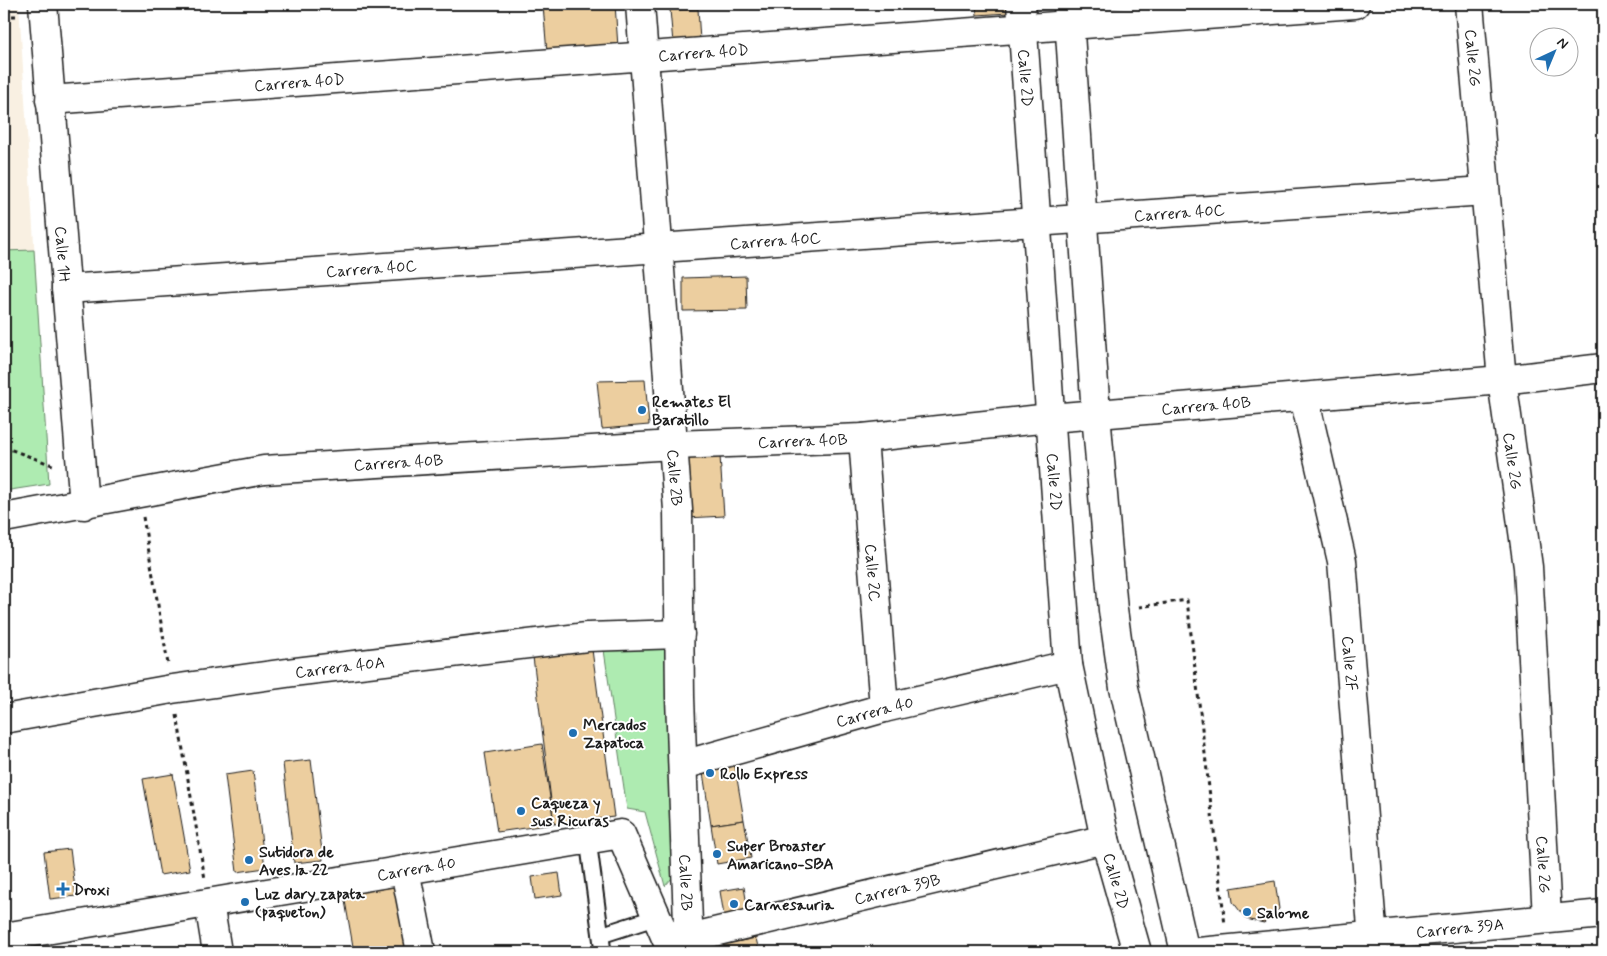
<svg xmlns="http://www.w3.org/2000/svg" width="1607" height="956" font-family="Mynerve,sans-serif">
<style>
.built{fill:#f9f0e2}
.green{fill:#aeebb1;stroke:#658466}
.building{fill:#ecce9f;stroke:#1c1c1c}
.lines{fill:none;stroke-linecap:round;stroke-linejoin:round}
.lane-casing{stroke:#1c1c1c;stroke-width:19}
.street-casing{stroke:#1c1c1c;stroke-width:31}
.path{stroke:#1c1c1c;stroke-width:3;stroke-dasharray:4 4;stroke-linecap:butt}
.lane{stroke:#fff;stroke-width:15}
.street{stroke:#fff;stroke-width:28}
.poi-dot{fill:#1f6fb2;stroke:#fff;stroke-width:2}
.labels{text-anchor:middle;stroke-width:4;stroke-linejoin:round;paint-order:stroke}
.street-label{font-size:16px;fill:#1c1c1c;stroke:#fff}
.poi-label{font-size:16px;font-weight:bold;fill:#1c1c1c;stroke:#fff;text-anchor:start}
</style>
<rect width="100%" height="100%" fill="#fff"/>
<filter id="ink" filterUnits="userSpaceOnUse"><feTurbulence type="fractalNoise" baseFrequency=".02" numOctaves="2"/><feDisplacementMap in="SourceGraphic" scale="10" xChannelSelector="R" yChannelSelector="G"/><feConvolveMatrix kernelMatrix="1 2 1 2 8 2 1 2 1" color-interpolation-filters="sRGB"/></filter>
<g filter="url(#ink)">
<polygon class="built" points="4,4 19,4 46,434 4,417"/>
<g class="green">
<polygon points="34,250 49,484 4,491 4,251"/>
<polygon points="670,645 673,877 665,886 645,812 627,809 604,650"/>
</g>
<g class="building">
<polygon points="615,4 618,47 547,53 543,5"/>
<polygon points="976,4 1007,4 1008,13 977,15"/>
<polygon points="698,9 700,41 673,43 670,10"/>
<polygon points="746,276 747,310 683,311 683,278"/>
<polygon points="645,380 649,425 602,429 597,381"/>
<polygon points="720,456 724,516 687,518 684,458"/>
<polygon points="591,642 614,817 554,824 532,649"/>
<polygon points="542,744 554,824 497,832 485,753"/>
<polygon points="311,760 323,860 294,863 283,763"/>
<polygon points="734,761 744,820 711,825 702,766"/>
<polygon points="253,771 265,868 237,872 225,775"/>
<polygon points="173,774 190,870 160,875 143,779"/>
<polygon points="744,820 751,858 717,864 711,825"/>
<polygon points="70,849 76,896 50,899 44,852"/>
<polygon points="559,873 562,895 535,899 532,877"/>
<polygon points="1275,881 1279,909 1264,923 1246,919 1233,902 1231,888"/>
<polygon points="397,886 409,952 354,952 344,895"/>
<polygon points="744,887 749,917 725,922 720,891"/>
<polygon points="756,938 759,952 720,952 719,945"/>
</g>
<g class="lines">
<defs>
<g id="lane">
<polyline points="588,840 603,952"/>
<polyline points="601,935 657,917"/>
</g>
<g id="street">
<path id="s1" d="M 43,4 L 84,505"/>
<path id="s2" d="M 640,4 L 678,510 L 680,697 L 689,952"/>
<path id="s3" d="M 1021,4 L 1068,665 L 1105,839 L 1137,952"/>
<polyline points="1068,4 1096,414 1113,610 1124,688 1185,952"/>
<path id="s4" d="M 1469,4 L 1502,380 L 1528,567 L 1547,918"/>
<path id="s5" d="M 50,100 L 1355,4"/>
<path id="s6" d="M 66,289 L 1485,191"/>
<path id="s7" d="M 1304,397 L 1342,561 L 1374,952"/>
<path id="s8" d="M 863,438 L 884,708"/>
<path id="s9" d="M 4,518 L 264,470 L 673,445 L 863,438 L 1050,418 L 1502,380 L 1603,368"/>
<path id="s10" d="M 4,719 L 172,689 L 294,672 L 587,637 L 680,634"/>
<path id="s11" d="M 683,765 L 884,708 L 1068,665"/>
<polyline points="405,870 421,952"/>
<polyline points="209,903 217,952"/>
<path id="s12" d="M 4,937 L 621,834 L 672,952"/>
<path id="s13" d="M 689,938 L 1105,839"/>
<path id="s14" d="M 1199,952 L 1603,914"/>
</g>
</defs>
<use href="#lane" class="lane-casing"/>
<use href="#street" class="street-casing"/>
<g class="path">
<polyline points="4,16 18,16"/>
<polyline points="4,447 55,466"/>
<polyline points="143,517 168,664"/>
<polyline points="1139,607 1187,600 1225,925"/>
<polyline points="177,715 205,879"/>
</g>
<use href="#lane" class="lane"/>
<use href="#street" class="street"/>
</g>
</g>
<g class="poi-dot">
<circle cx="642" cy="410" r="5"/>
<circle cx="573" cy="733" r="5"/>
<circle cx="710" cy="773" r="5"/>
<circle cx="521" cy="811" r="5"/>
<circle cx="717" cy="854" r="5"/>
<circle cx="249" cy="860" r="5"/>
<path d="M60.5 881.5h5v5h5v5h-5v5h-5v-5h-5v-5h5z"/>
<circle cx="245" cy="902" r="5"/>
<circle cx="734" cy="904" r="5"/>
<circle cx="1247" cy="912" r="5"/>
</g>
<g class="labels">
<g class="street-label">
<text dy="6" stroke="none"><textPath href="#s5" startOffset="655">Carrera 40D</textPath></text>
<text dy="6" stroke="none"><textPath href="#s4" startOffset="54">Calle 2G</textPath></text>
<text dy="6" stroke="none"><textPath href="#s3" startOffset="74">Calle 2D</textPath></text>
<text dy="6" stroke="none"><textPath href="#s5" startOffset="250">Carrera 40D</textPath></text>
<text dy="6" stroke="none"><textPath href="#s6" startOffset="1116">Carrera 40C</textPath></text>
<text dy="6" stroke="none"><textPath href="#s6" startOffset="711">Carrera 40C</textPath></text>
<text dy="6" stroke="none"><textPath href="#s1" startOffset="251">Calle 1H</textPath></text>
<text dy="6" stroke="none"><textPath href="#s6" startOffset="306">Carrera 40C</textPath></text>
<text dy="6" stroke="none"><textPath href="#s9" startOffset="1209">Carrera 40B</textPath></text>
<text dy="6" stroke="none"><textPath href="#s9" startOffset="804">Carrera 40B</textPath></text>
<text dy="6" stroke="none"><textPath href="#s4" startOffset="459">Calle 2G</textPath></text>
<text dy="6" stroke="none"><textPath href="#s9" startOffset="399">Carrera 40B</textPath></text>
<text dy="6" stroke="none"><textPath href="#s2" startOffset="475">Calle 2B</textPath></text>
<text dy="6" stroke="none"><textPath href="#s3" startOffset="479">Calle 2D</textPath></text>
<text dy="6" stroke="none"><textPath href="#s8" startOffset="135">Calle 2C</textPath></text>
<text dy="6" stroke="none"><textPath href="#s7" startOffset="271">Calle 2F</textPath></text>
<text dy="6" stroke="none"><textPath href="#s10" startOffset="340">Carrera 40A</textPath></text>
<text dy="6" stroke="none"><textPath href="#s11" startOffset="199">Carrera 40</textPath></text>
<text dy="6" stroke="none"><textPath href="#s4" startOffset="864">Calle 2G</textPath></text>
<text dy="6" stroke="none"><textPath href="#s12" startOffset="418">Carrera 40</textPath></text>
<text dy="6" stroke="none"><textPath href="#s3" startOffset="884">Calle 2D</textPath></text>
<text dy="6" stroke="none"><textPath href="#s2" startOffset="880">Calle 2B</textPath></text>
<text dy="6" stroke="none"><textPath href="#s13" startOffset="214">Carrera 39B</textPath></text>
<text dy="6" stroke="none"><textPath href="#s14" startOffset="262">Carrera 39A</textPath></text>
</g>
<g class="poi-label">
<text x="652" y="407">Remates El<tspan x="652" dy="18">Baratillo</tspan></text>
<text x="583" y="730">Mercados<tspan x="583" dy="18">Zapatoca</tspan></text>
<text x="720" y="779">Rollo Express</text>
<text x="531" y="808">Caqueza y<tspan x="531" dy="18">sus Ricuras</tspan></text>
<text x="727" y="851">Super Broaster<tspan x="727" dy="18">Amaricano-SBA</tspan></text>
<text x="259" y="857">Sutidora de<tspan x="259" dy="18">Aves la 22</tspan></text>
<text x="73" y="895">Droxi</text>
<text x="255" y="899">Luz dary zapata<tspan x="255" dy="18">(paqueton)</tspan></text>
<text x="744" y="910">Carnesauria</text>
<text x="1257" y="918">Salome</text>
</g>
</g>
<rect width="1607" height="956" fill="none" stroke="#fff" stroke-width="20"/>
<rect x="10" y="10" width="1587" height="936" fill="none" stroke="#1c1c1c" stroke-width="2" filter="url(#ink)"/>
<g transform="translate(1554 52) rotate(44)"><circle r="24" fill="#ffffff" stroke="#a4a4a4"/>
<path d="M0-4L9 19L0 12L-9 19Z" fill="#1f6fb2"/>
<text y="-8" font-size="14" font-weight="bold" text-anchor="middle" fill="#1c1c1c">N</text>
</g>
</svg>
